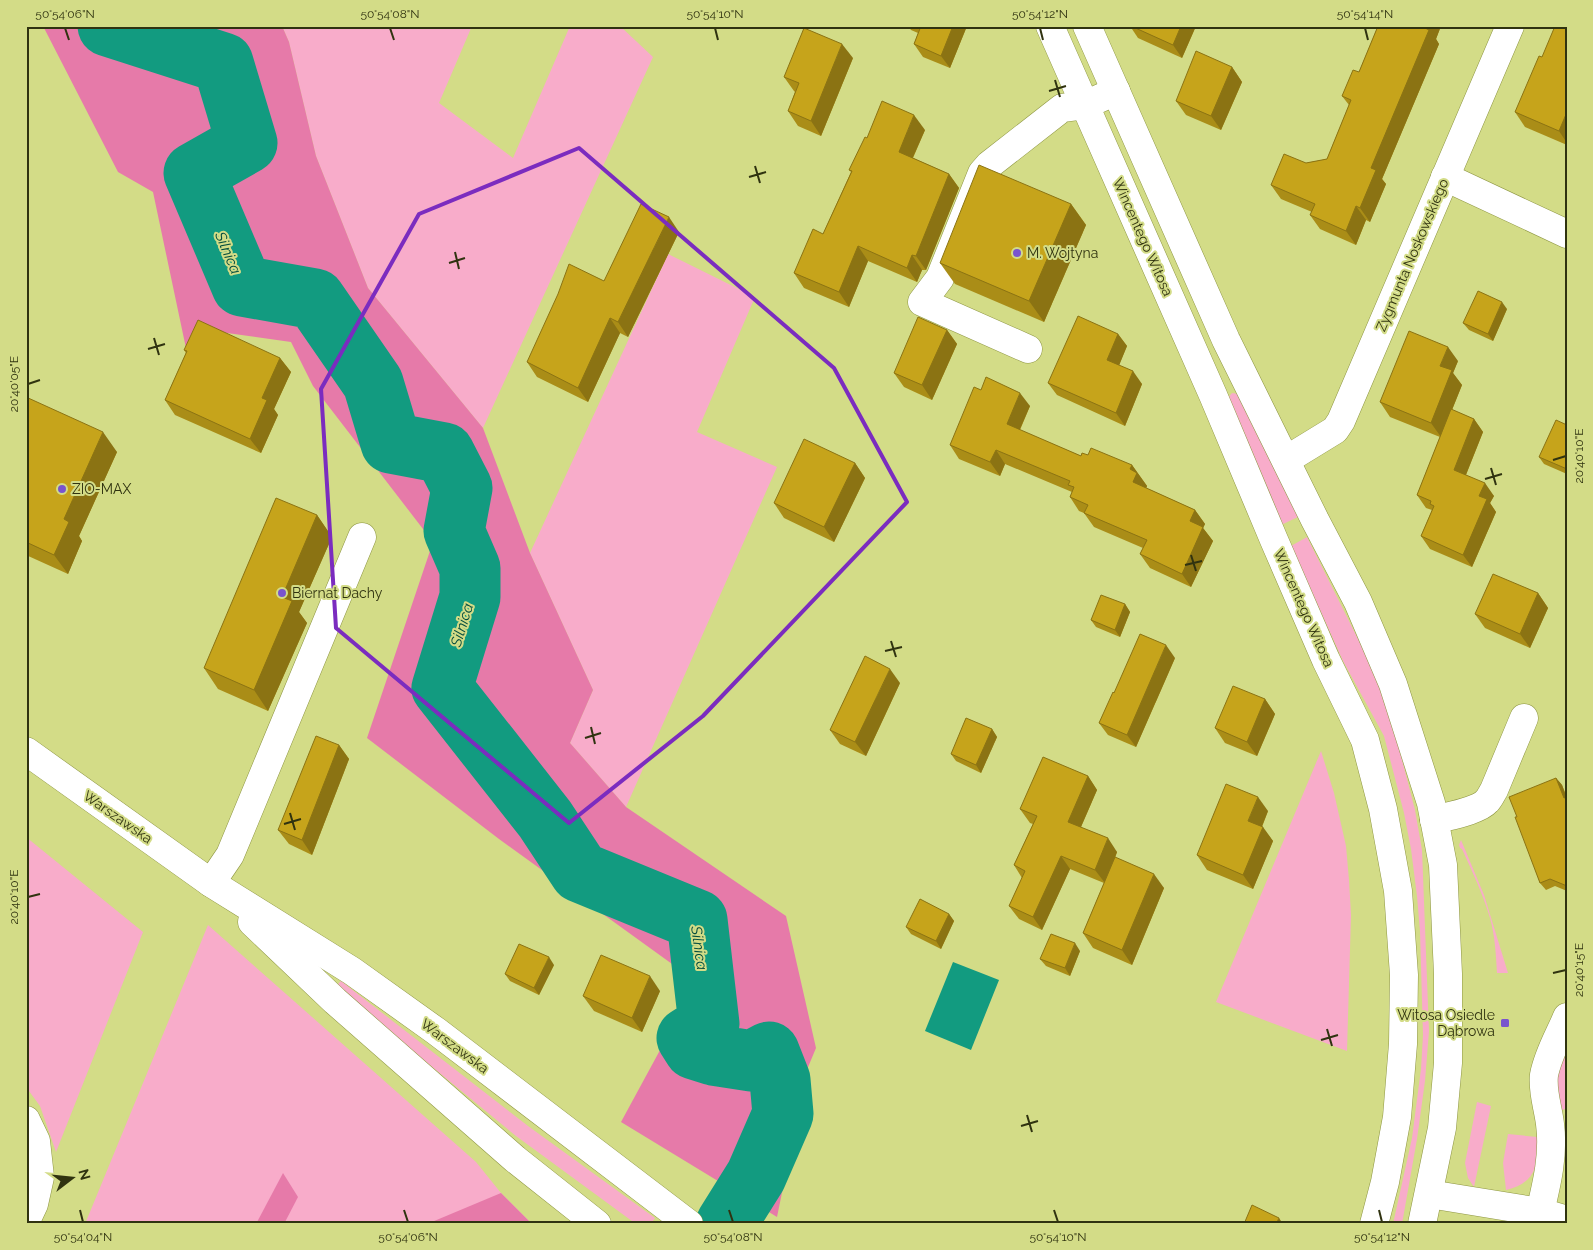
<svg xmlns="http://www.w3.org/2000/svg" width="1593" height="1250" font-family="Raleway,sans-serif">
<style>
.green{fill:#f8acca}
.forest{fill:#e67aa9}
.water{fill:#129b80}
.pier{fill:#d3dc87}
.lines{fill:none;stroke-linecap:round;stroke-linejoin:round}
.river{stroke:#129b80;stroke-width:61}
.minor-casing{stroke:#8e9642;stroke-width:29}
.major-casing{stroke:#8e9642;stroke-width:29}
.minor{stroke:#fff;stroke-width:28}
.major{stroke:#fff;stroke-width:28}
.wall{fill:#aa8d17}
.shaded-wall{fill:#8b7313}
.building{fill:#c6a41b;stroke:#8b7313}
.marked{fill:none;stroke:#7b2cbf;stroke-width:4;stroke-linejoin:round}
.ticks{fill:none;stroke:#303310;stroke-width:2}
.poi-dot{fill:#7954ce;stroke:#d3dc87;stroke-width:2}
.labels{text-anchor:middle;stroke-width:4;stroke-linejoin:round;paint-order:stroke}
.street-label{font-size:14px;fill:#303310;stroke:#d3dc87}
.poi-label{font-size:14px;fill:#303310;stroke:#d3dc87;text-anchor:start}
.water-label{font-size:15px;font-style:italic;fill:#054d3e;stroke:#d3dc87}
.neatline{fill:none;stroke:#303310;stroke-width:2}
.ticks-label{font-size:12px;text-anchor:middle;fill:#303310}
</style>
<rect width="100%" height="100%" fill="#d3dc87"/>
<g class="green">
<polygon points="282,26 472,26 439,103 513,158 570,26 620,26 653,57 483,428 368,288 316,156 289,42"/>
<polygon points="668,254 755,297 697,432 777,467 626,807 570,743 593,690 530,553"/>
<polygon points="1232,393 1238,394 1300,516 1281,525 1227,399"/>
<polygon points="1307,537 1370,663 1381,691 1398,744 1415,810 1422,850 1429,1031 1425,1081 1417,1139 1402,1224 1393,1224 1412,1138 1421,1069 1423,1035 1420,931 1417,896 1411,849 1404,813 1384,736 1343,661 1291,546"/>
<polygon points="1321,751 1334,793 1346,846 1349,880 1351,915 1347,1051 1216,1002"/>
<polygon points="26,837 143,932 56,1152 40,1106 26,1087"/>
<path d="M 1461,840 L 1484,895 L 1508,973 L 1497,973 C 1496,955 1495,936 1490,918 C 1483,894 1472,871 1462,849 L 1460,848 L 1459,845 Z"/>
<polygon points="208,925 476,1162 501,1193 532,1224 85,1224"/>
<polygon points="341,981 528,1126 655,1218 651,1224 636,1224 516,1136 335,987"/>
<polygon points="1567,1044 1567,1108 1558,1112 1555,1105 1558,1059"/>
<polygon points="1477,1102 1491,1106 1474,1187 1468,1178 1465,1163"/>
<path d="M 1508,1134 L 1537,1137 C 1540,1163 1535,1184 1506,1190 L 1503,1163 Z"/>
</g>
<g class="forest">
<polygon points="43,26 282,26 289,42 316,156 368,288 483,428 530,553 593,690 570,743 626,807 786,916 816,1048 801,1084 799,1110 777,1217 621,1122 697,982 499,839 367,738 433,542 313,386 291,342 198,329 187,353 153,192 118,172"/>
<polygon points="283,1173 298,1197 284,1224 256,1224"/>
<polygon points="501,1193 532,1224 427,1224"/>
</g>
<g class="water">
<polygon points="953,962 999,980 971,1050 925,1031"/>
<polygon points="769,1112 788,1122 769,1171 738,1224 712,1224 745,1172"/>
</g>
<polygon class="pier" points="730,1191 751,1206 741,1224 709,1224"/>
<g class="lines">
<polyline class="river" points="108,26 223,63 247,143 194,173 242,286 315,299 373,383 391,443 444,453 462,488 454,531 470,568 470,597 442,688 545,819 580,872 697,920 709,1024 687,1038 694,1049 713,1055 752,1061 769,1052 780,1080 783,1114 756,1176 726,1224"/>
<defs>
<g id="minor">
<polyline points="1445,177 1567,234"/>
<polyline points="1028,349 922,302 940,278 982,173 989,165 1062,108 1085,105 1116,91"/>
<polyline points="1286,460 1335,430 1341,421 1510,26"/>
<path d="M 1434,820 C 1448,816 1478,811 1487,801 C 1490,798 1492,793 1494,790 L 1524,718"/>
<polyline points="211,883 230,855 362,537"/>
<polyline points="26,1120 36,1141 40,1177 34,1204 26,1221"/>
<polyline points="1429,1194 1540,1212 1567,1220"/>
<path d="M 1540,1212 C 1547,1183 1554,1154 1550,1124 C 1548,1107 1542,1092 1544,1075 C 1548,1054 1559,1036 1567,1017"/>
</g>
<g id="major">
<polyline points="1050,26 1213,395 1274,540 1326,660 1365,740 1383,809 1398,891 1404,975 1403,1044 1397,1117 1385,1182 1374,1224"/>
<polyline points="1087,26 1226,340 1315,520 1358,602 1393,684 1431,803 1443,865 1448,974 1448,1063 1442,1128 1422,1224"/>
<polyline points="26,751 211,883 352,971 436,1031 689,1224"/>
<polyline points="252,922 335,1001 515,1159 597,1224"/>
</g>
</defs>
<use href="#minor" class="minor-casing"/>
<use href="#major" class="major-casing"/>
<use href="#minor" class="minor"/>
<use href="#major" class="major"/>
</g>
<g class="wall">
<polygon points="908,26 967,26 950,68 923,57 914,44 918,33 911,30"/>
<polygon points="1130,26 1196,26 1182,58 1138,38"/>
<polygon points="1378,26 1441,26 1436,39 1439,44 1382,179 1386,184 1370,222 1366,220 1356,245 1320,229 1310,215 1312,212 1281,199 1271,185 1306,163 1327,159 1349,105 1342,96 1359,72"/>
<polygon points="1567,26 1567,145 1525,127 1515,112 1542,57"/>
<polygon points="853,58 821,136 798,126 788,111 795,92 794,91 784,77"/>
<polygon points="1232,67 1242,82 1221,130 1186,115 1176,101"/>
<polygon points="925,130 913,158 949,174 959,188 926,270 922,270 917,282 868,261 849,307 804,288 794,273 823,234 851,172 849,170 867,138"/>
<polygon points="1071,204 1086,225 1044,322 955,284 940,263"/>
<polygon points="679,232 628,337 620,333 588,402 537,377 527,362 604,281"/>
<polygon points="1507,309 1493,341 1469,330 1463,323"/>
<polygon points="947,330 957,344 932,400 904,387 894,373"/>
<polygon points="1118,334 1127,346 1119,365 1142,384 1125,426 1057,395 1048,383"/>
<polygon points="184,350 280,358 291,372 274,409 278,415 261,453 175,415 165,400 186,353"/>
<polygon points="1458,361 1453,373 1462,385 1452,410 1474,419 1483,432 1466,475 1494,496 1490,503 1496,512 1472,567 1430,549 1421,536 1432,510 1426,508 1417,495 1440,437 1390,417 1380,402"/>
<polygon points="981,390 1030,406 1020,430 1081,456 1088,455 1132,465 1147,486 1146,488 1195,510 1205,524 1203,528 1213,541 1191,587 1150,568 1140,554 1143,548 1094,527 1084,513 1079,511 1070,497 1072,492 1005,464 1000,476 959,459 950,445"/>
<polygon points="26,397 117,452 79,536 82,541 68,574 26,555"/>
<polygon points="1567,425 1567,474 1544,464 1539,457"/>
<polygon points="855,463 865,478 834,542 784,518 774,503"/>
<polygon points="317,515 332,537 299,612 307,623 268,711 218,689 204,668"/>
<polygon points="1538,593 1548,608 1530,648 1485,628 1475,614"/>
<polygon points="1125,604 1130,612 1120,637 1096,627 1091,620"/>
<polygon points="1175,658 1136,747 1108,735 1099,723 1114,693"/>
<polygon points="900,683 866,756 840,744 830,730"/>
<polygon points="1265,699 1275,714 1257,756 1225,743 1215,728"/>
<polygon points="992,729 997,737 981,773 956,761 951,754"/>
<polygon points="339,745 349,759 312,855 289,844 278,830"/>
<polygon points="1088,776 1097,790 1081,827 1117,852 1115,858 1164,888 1132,965 1093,948 1083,933 1104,883 1070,869 1042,930 1019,919 1009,906 1022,878 1014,865 1033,824 1030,823 1020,809"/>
<polygon points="1556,778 1562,785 1567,797 1567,891 1555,886 1546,890 1540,883 1517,817"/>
<polygon points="1268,811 1262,827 1273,841 1253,889 1207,870 1197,855"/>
<polygon points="949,914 954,921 941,949 911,934 906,927"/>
<polygon points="1080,951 1070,976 1046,966 1040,959"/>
<polygon points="554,965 539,995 510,981 505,974"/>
<polygon points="660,991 642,1032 594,1011 583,996"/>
</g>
<g class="shaded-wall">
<polygon points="953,26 967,26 950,68 941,56"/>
<polygon points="1181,26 1196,26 1182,58 1173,45"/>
<polygon points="1425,26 1441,26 1436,39 1439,44 1382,179 1386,184 1370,222 1360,208 1371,168"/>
<polygon points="842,44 853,58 821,136 811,121"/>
<polygon points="1232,67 1242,82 1221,130 1211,116"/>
<polygon points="1567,112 1567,143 1559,131"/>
<polygon points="914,115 925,130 909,166 899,152"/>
<polygon points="949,174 959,188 926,270 916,256"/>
<polygon points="1071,204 1086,225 1044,322 1029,301"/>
<polygon points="1356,206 1366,220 1356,245 1346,231"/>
<polygon points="669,217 679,232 628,337 618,322"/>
<polygon points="858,246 868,261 849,307 839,292"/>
<polygon points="912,255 922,270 917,282 907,268"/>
<polygon points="1502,302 1507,309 1493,341 1488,334"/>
<polygon points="610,318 620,333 588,402 578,388"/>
<polygon points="947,330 957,344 932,400 922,385"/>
<polygon points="1118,334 1127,346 1116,373 1107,360"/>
<polygon points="1448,347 1458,361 1453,373 1462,385 1441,437 1431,423 1440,366"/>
<polygon points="280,358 291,372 274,409 278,415 261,453 250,439 262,398"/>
<polygon points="1133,371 1142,384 1125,426 1116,413"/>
<polygon points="1020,393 1030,406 1016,438 1007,424"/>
<polygon points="1474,419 1483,432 1463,482 1454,470"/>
<polygon points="103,432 117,452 79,536 82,541 68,574 54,555 64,519"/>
<polygon points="996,450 1005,464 1000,476 990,462"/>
<polygon points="855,463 865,478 834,542 824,527"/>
<polygon points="1132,465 1147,486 1143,496 1133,482 1130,469"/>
<polygon points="1485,483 1494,496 1490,503 1496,512 1472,567 1463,555 1479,496"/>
<polygon points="1195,510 1205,524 1203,528 1213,541 1191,587 1182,574 1190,521"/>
<polygon points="317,515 332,537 299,612 307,623 268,711 254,690 282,597"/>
<polygon points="1538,593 1548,608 1530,648 1520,634"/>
<polygon points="1125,604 1130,612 1120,637 1115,630"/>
<polygon points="1166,645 1175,658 1136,747 1127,735"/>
<polygon points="890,669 900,683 866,756 855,742"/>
<polygon points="1265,699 1275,714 1257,756 1247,742"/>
<polygon points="992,729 997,737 981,773 976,765"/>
<polygon points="339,745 349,759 312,855 302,840"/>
<polygon points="1088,776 1097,790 1077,836 1068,822"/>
<polygon points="1556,778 1562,785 1567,799 1564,798"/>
<polygon points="1258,797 1268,811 1258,836 1248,821"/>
<polygon points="1263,827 1273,841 1253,889 1243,875"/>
<polygon points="1108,838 1117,852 1105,883 1095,870"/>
<polygon points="1061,856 1070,869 1042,930 1033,917"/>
<polygon points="1154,874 1164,888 1132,965 1122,950"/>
<polygon points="949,914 954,921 941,949 936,941"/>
<polygon points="1075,943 1080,951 1070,976 1065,968"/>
<polygon points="549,957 554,965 539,995 534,988"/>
<polygon points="650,976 660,991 642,1032 632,1018"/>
<polygon points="1279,1218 1283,1224 1276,1224"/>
</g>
<g class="building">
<polygon points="921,26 953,26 941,56 914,44"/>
<polygon points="1131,26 1181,26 1173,45"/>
<polygon points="1378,26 1425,26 1425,28 1429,30 1371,168 1376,170 1360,208 1356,206 1346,231 1310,215 1315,204 1271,185 1284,154 1306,163 1327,159 1351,100 1342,96 1353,70 1359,72"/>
<polygon points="1555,26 1567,26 1567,112 1559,131 1515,112 1539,56 1542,57"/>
<polygon points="804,28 842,44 811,121 788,111 799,83 784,77"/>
<polygon points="1196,51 1232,67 1211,116 1176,101"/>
<polygon points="882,101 914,115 899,152 949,174 916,256 912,255 907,268 858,246 839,292 794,273 813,229 823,234 852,171 849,170 865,137 867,138"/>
<polygon points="979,165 1071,204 1029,301 940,263"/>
<polygon points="641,204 669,217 618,322 610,318 578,388 527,362 558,294 569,264 604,281"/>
<polygon points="1478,291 1502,302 1488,334 1463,323"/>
<polygon points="1078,316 1118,334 1107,360 1133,371 1116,413 1048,383"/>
<polygon points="918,317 947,330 922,385 894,373"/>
<polygon points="198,320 280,358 262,398 267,400 250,439 165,400 187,351 184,350"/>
<polygon points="1409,331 1448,347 1440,366 1452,370 1431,423 1380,402"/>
<polygon points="986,377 1020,393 1007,424 1081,456 1082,453 1088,455 1091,448 1132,465 1130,469 1137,473 1133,482 1195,510 1190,521 1203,527 1182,574 1140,554 1147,540 1084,513 1088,505 1070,497 1074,487 1068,485 1070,481 996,450 990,462 950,445 974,387 981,390"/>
<polygon points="26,397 103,432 64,519 69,522 54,555 26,542"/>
<polygon points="1451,409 1474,419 1454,470 1485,483 1479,496 1487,499 1463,555 1421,536 1434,506 1430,504 1431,501 1417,495"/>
<polygon points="1556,420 1567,425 1567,469 1539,457"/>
<polygon points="804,439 855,463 824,527 774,503"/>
<polygon points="276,498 317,515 282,597 292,601 254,690 204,668"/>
<polygon points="1493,574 1538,593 1520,634 1475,614"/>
<polygon points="1101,595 1125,604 1115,630 1091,620"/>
<polygon points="1140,634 1166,645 1127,735 1099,723 1113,692 1114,693"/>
<polygon points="865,656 890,669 855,742 830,730"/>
<polygon points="1233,686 1265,699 1247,742 1215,728"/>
<polygon points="966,718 992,729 976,765 951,754"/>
<polygon points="316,736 339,745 302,840 278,830"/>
<polygon points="1043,757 1088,776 1068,822 1108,838 1095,870 1061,856 1033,917 1009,906 1025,871 1014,865 1037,816 1020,809"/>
<polygon points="1556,778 1564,798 1567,797 1567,886 1550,879 1540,883 1515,817 1517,817 1509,797"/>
<polygon points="1226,784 1258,797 1248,821 1263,827 1243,875 1197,855"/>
<polygon points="1115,857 1154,874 1122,950 1083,933"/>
<polygon points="920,899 949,914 936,941 906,927"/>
<polygon points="1051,934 1075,943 1065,968 1040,959"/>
<polygon points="519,944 549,957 534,988 505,974"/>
<polygon points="601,955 650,976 632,1018 583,996"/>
<polygon points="1252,1205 1279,1218 1276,1224 1244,1224"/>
</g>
<path class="marked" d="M 579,148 L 834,368 L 907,502 L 703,716 L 569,823 L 336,628 L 321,389 L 419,214 Z"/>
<path class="ticks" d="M 65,28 L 69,40M 390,28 L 394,40M 715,28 L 718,40M 1040,28 L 1043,40M 1365,28 L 1368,40M 1055,80 L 1060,97M 1049,91 L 1066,86M 755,166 L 760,183M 749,177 L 766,172M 455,252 L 459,269M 449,263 L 465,258M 154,338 L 159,355M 148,349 L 165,344M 28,384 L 40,380M 1553,460 L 1566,456M 1491,468 L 1496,485M 1485,479 L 1502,474M 1191,555 L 1196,571M 1185,565 L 1202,561M 891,641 L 896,657M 885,651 L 902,647M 591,727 L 595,744M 585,738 L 601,733M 290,813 L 295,830M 284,824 L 301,819M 28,897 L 40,894M 1553,973 L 1566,970M 1327,1029 L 1332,1046M 1321,1040 L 1338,1035M 1027,1115 L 1032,1132M 1021,1126 L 1038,1121M 80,1210 L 83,1222M 404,1210 L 408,1222M 729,1210 L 733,1222M 1054,1210 L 1058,1222M 1379,1210 L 1382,1222"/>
<g class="poi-dot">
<circle cx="1017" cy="253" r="5"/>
<circle cx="62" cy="489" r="5"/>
<circle cx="282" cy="593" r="5"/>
<rect x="1500" y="1018" width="10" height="10" rx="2.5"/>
</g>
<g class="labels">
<g class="street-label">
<text transform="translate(1143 237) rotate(66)" y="5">Wincentego Witosa</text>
<text transform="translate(1412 255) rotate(-67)" y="5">Zygmunta Noskowskiego</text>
<text transform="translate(1304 608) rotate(66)" y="5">Wincentego Witosa</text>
<text transform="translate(118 817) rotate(35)" y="5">Warszawska</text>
<text transform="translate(455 1046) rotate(37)" y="5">Warszawska</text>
</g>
<g class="poi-label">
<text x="1027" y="258">M. Wojtyna</text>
<text x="72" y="494">ZIO-MAX</text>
<text x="292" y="598">Biernat Dachy</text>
<text x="1495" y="1020" text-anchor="end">Witosa Osiedle<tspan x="1495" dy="16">Dąbrowa</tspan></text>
</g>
<g class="water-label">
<text transform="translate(228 253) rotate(67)" y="5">Silnica</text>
<text transform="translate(462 625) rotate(-73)" y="5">Silnica</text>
<text transform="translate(699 948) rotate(82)" y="5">Silnica</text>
</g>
</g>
<rect width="1593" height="1250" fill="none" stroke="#d3dc87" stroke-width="55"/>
<g transform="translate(72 1178) rotate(74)" stroke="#d3dc87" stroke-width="4" paint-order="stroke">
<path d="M0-4L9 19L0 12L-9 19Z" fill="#303310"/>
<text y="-8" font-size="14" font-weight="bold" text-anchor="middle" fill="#303310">N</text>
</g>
<rect x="28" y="28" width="1538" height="1194" class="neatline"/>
<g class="ticks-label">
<text x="65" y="18">50°54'06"N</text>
<text x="390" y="18">50°54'08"N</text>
<text x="715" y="18">50°54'10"N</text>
<text x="1040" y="18">50°54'12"N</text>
<text x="1365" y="18">50°54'14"N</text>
<text transform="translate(14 384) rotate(-90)" y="4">20°40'05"E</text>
<text transform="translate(1579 456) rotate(-90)" y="4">20°40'10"E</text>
<text transform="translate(14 897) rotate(-90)" y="4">20°40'10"E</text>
<text transform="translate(1579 970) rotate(-90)" y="4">20°40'15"E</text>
<text x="83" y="1241">50°54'04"N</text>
<text x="408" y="1241">50°54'06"N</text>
<text x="733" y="1241">50°54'08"N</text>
<text x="1058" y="1241">50°54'10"N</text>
<text x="1382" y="1241">50°54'12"N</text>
</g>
</svg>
